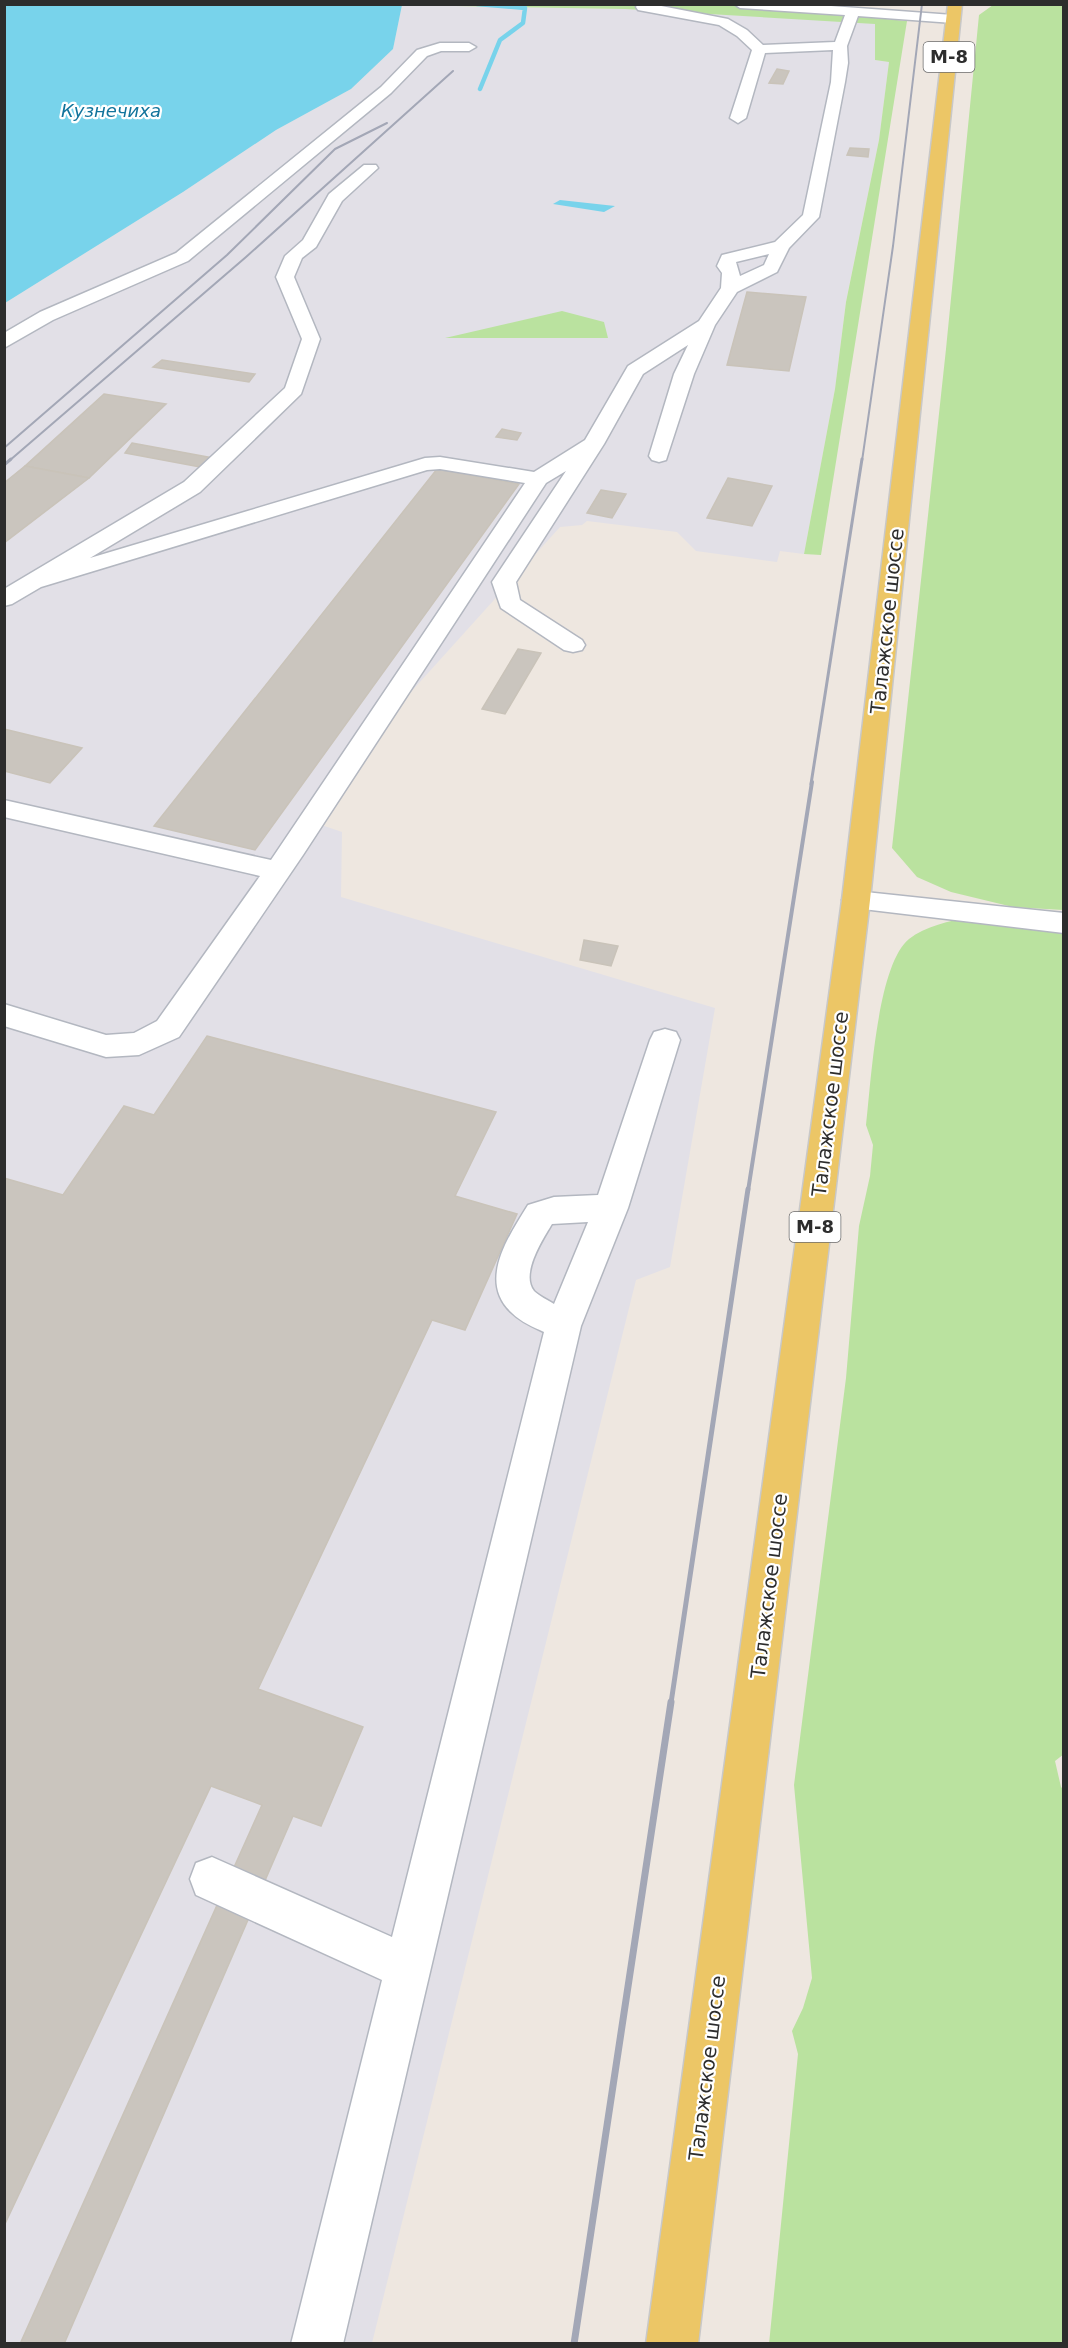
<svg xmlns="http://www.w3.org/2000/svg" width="1068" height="2348" font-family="'DejaVu Sans',sans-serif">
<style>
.industrial{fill:#e2e0e7}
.green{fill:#bae29f}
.water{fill:#78d3eb}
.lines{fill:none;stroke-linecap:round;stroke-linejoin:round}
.stream{stroke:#78d3eb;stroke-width:4.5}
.building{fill:#cac5be;stroke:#c9c3b9;stroke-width:1.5}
.minor-casing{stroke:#b3b7c0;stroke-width:3}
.major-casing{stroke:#c8c8c8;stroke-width:3}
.minor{fill:#fff;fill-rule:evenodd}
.major{fill:#ecc666;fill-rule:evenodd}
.rail-far4{stroke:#a3a7b6;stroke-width:2}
.rail-far3{stroke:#a3a7b6;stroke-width:3}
.rail-far2{stroke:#a3a7b6;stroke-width:4}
.rail-far1{stroke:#a3a7b6;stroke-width:5}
.rail{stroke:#a3a7b6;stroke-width:7}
.labels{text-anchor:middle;stroke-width:4.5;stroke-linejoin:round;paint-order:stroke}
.shield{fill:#fff;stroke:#6c6c6c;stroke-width:1.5}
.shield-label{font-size:18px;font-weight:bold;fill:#2d2d2d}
.far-water-label{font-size:18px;font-style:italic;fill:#12749c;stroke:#fff}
.street-label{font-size:20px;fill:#2d2d2d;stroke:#fff}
</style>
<rect width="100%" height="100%" fill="#eee7e0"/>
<polygon class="industrial" points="402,5 625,9 875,23 875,60 889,62 879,140 846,301 835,389 804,554 780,551 777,562 696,551 677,532 587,521 582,525 560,527 298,817 342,832 341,897 715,1008 670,1267 636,1280 372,2343 5,2344 5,303 183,192 276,130 351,89 393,49"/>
<g class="green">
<polygon points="724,4 907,21 821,555 804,554 835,389 846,302 879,140 889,62 875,60 875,24 625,9 402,5"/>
<polygon points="993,5 1063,5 1063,910 1013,907 951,892 917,877 892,848 946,349 979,15"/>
<polygon points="562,311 604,322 608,338 445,338"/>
<path d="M 970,917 L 1063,929 L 1064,1754 L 1055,1761 L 1061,1787 L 1064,1790 L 1063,2343 L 769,2344 L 798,2054 L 792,2031 L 803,2008 L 812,1978 L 794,1785 L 846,1378 L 859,1226 L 870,1176 L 873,1145 L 866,1125 C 871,1083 877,965 909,939 C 925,926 950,921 970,917 Z"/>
</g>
<g class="water">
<polygon points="5,4 402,4 402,5 393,49 351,89 276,130 183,192 5,303"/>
<polygon points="560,200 615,206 604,212 553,204"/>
</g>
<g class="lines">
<polyline class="stream" points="477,4 525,8 523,23 500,40 480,89"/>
</g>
<g class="building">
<polygon points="777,69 789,71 783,84 769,83"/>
<polygon points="850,148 869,149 868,157 847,155"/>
<polygon points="747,292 806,297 789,371 727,365"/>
<polygon points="162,360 255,374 249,382 153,367"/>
<polygon points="104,394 166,404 89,478 25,466"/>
<polygon points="502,429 521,433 517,440 496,437"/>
<polygon points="132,443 213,458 200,467 125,453"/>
<polygon points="25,466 89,478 4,543 4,483"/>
<polygon points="437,469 519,484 255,850 154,826"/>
<polygon points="728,478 772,486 752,526 707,518"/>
<polygon points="601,490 626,494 612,518 587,513"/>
<polygon points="518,649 541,653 505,714 482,709"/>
<polygon points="4,729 82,748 50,783 4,771"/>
<polygon points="584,940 618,946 611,966 580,960"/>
<polygon points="207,1036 496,1112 455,1196 517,1214 465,1330 432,1320 258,1689 363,1727 321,1826 293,1816 64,2344 20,2344 262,1805 211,1786 4,2226 4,1178 63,1195 124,1106 154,1115"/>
</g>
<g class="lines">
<defs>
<g id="minor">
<path d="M 638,4 L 651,4 L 728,19 L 747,30 L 763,45 L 835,42 L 845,15 L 740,8 L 734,4 L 804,4 L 953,15 L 960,19 L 953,23 L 858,16 L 847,46 L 848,63 L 845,82 L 819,217 L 789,248 L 777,272 L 737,292 L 715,325 L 694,374 L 666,460 L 659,462 L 652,460 L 649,456 L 674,374 L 688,345 L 643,374 L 604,444 L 516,582 L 520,600 L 582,640 L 585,645 L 582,650 L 573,652 L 564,650 L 501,608 L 492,582 L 566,471 L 546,483 L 303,855 L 179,1037 L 139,1055 L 106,1057 L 4,1026 L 4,1004 L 106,1035 L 134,1033 L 157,1021 L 260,876 L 4,817 L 4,800 L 271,860 L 525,483 L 440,469 L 427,470 L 41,587 L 12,604 L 4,606 L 4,589 L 184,482 L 285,388 L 302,339 L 276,277 L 285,256 L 303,240 L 329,194 L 364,165 L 376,165 L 378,168 L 342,201 L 316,247 L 302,258 L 294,277 L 320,339 L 301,394 L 200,492 L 90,558 L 425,458 L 440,457 L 534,472 L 585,440 L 628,366 L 699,321 L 721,288 L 722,273 L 717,266 L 722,255 L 775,242 L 803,215 L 831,82 L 833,50 L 765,53 L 746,118 L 738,123 L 730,118 L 752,50 L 737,36 L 719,25 L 638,10 L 636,7 ZM 769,254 L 764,265 L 740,276 L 736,262 Z"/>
<polygon points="440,43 469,43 476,47 469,51 441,51 427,56 391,93 188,261 53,320 4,348 4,333 40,312 176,253 381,87 417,50"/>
<polygon points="856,891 1064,913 1064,933 846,907 842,900 846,893"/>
<path d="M 665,1029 L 676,1032 L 680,1040 L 628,1208 L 581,1326 L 343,2344 L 291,2344 L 382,1980 L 196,1895 L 190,1879 L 196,1863 L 212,1857 L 392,1937 L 544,1332 C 533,1327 521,1322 512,1313 C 477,1281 509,1236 528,1205 L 554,1197 L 598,1195 L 650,1040 L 654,1032 ZM 588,1222 L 554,1304 C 548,1300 539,1296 534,1291 C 520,1274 543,1239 552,1224 Z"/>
</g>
<polygon id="major" points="948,4 962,4 870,900 698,2344 646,2344 842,900"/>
</defs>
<use href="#minor" class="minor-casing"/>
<use href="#major" class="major-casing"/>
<use href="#minor" class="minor"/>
<use href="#major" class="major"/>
<g class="rail-far4">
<polyline points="4,448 227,255 335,149 387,123"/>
<polyline points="9,461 246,257 453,71"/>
<polyline points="862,461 893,246 922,4"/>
</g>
<g class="rail-far3">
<polyline points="4,465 11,459"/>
<polyline points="811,784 862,459"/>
</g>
<polyline class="rail-far2" points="748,1191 812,782"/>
<polyline class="rail-far1" points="671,1703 748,1189"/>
<polyline class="rail" points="574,2344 671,1702"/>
</g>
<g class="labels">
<g class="shield">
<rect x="923.5" y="42" width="51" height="30" rx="4.5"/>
<rect x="789.5" y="1212" width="51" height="30" rx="4.5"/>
</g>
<g class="shield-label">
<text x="949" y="63">М-8</text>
<text x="815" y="1233">М-8</text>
</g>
<g class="far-water-label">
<text x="111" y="117">Кузнечиха</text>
</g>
<g class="street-label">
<text transform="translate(887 621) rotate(-84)" y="7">Талажское шоссе</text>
<text transform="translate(830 1104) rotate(-83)" y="7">Талажское шоссе</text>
<text transform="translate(769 1586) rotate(-83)" y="7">Талажское шоссе</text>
<text transform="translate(707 2068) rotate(-83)" y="7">Талажское шоссе</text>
</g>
</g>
<rect width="1068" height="2348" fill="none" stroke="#2d2d2d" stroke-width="12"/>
</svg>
